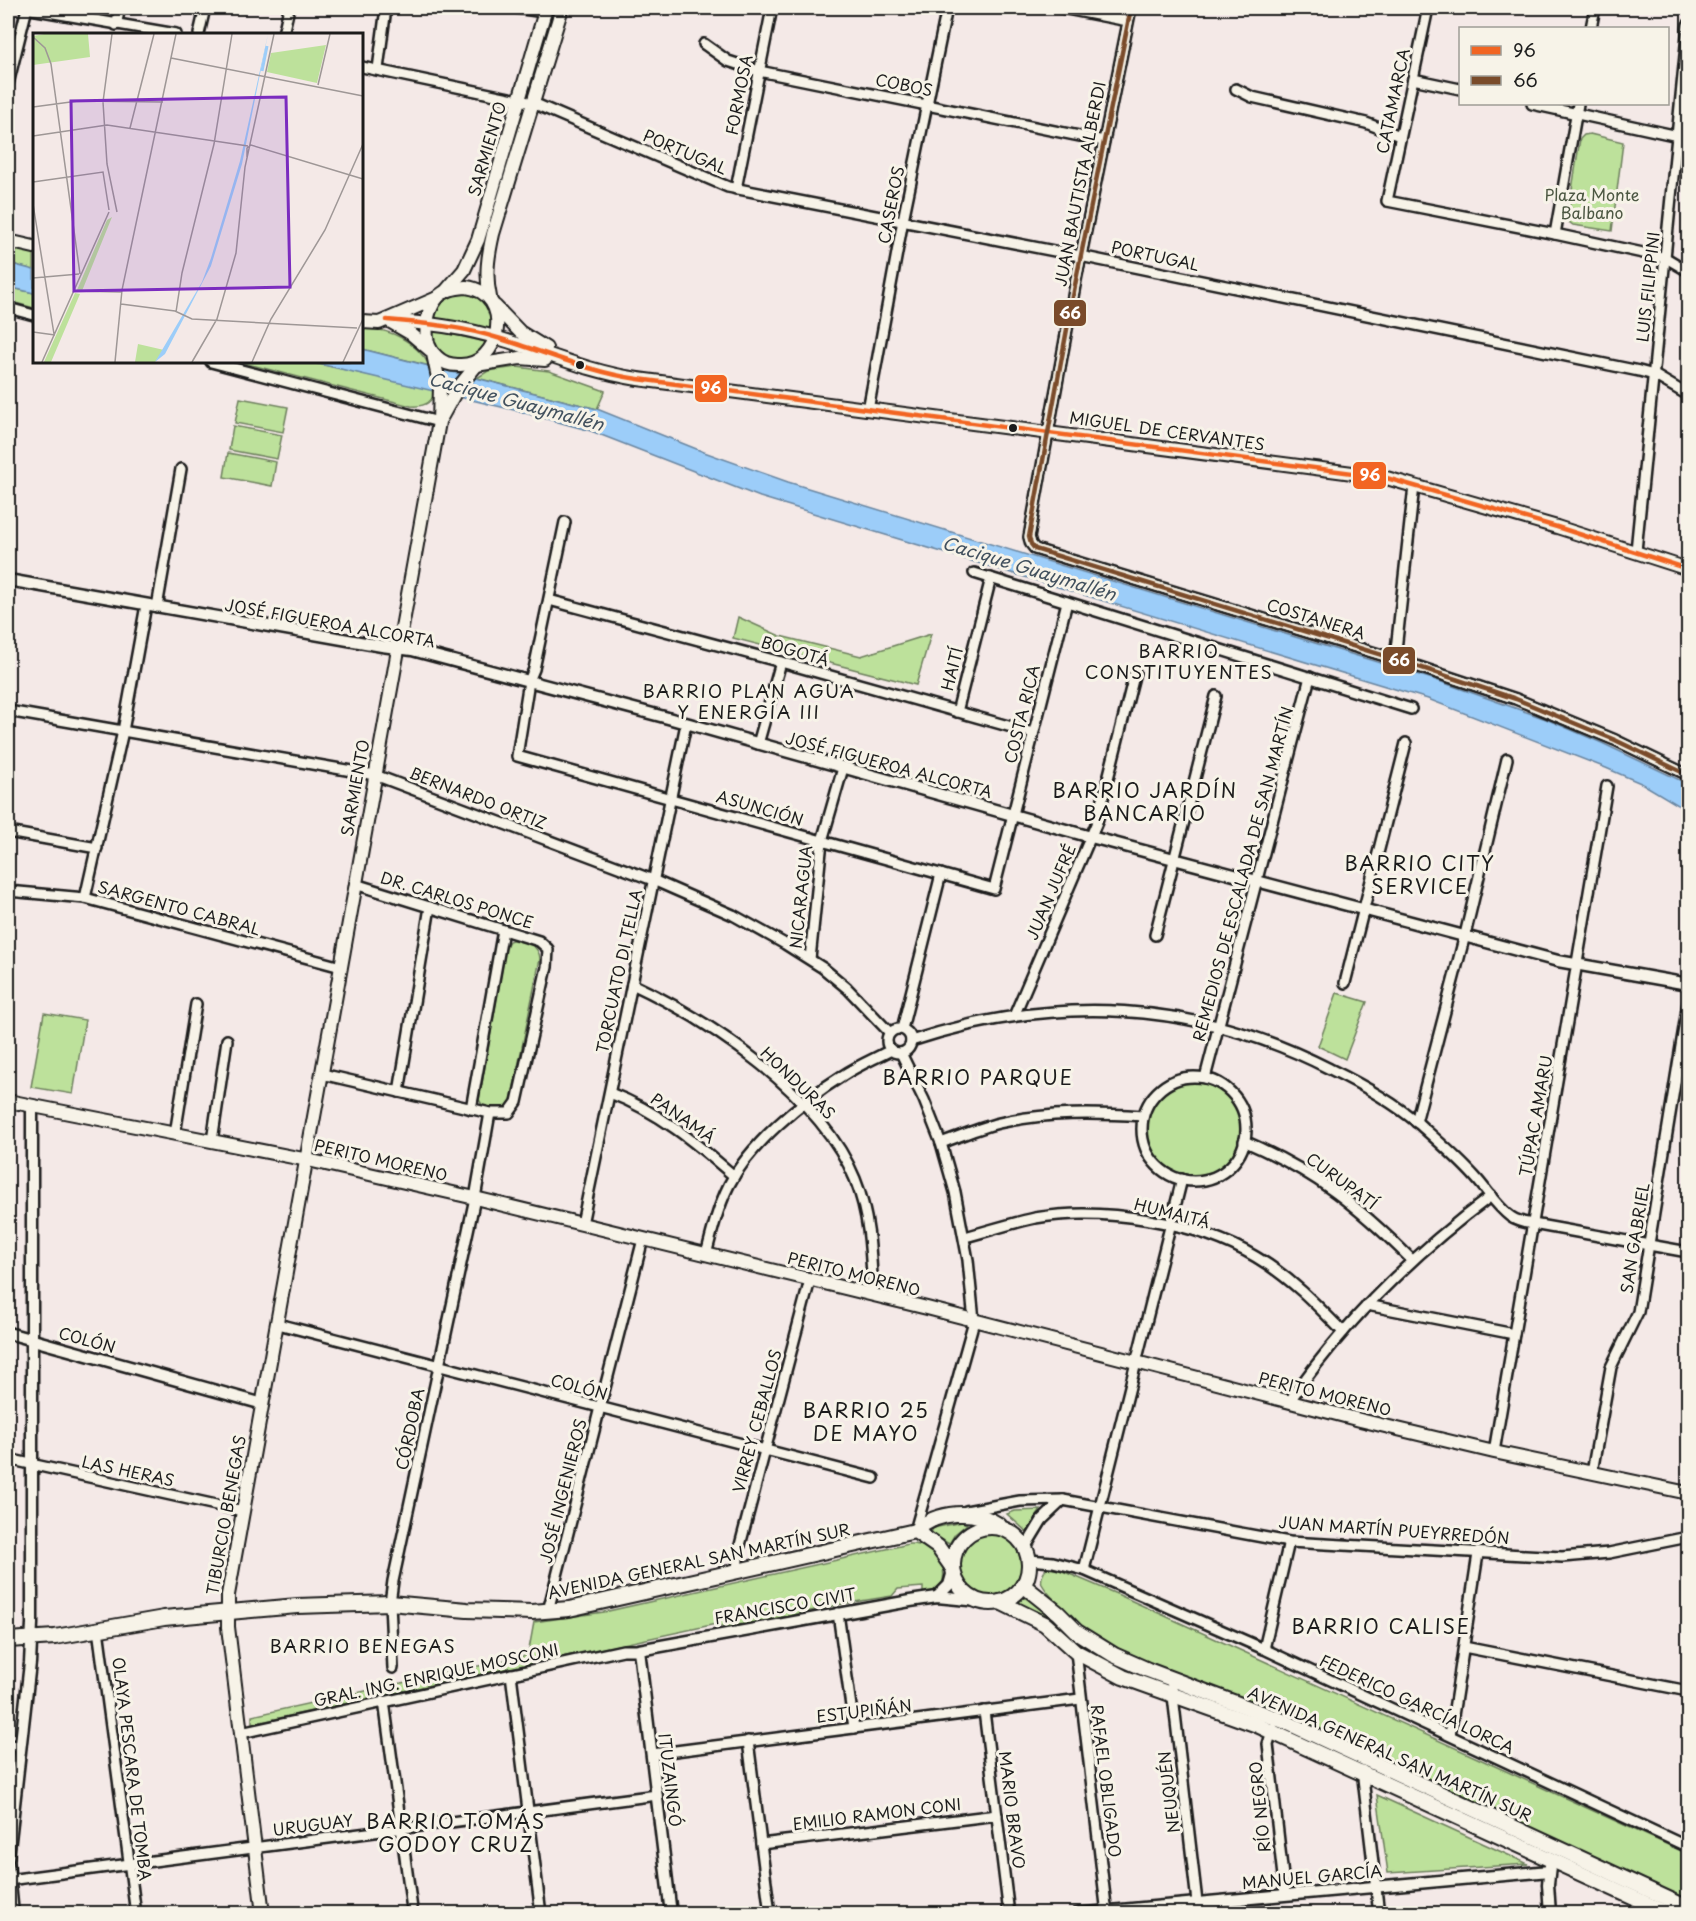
<svg xmlns="http://www.w3.org/2000/svg" width="1696" height="1921" font-family="'Playpen Sans',sans-serif">
<style>
.green{fill:#bde19b;stroke:#6c7e5c;stroke-width:1.5}
.water{fill:#9ccdf9;stroke:#6986a1;stroke-width:1.5}
.lines{fill:none;stroke-linecap:round;stroke-linejoin:round}
.minor-casing{stroke:#1c1c1c;stroke-width:14}
.tertiary-casing{stroke:#1c1c1c;stroke-width:15}
.secondary-casing{stroke:#1c1c1c;stroke-width:16}
.primary-casing{stroke:#1c1c1c;stroke-width:18}
.minor{stroke:#f7f3e8;stroke-width:9}
.tertiary{stroke:#f7f3e8;stroke-width:10}
.secondary{stroke:#f7f3e8;stroke-width:12}
.primary{stroke:#f7f3e8;stroke-width:14}
.bus-1-casing{stroke:#f7f3e8;stroke-width:9}
.bus-2-casing{stroke:#f7f3e8;stroke-width:9}
.bus-1{stroke:#f26522;stroke-width:4.5}
.bus-2{stroke:#7a4b2a;stroke-width:4.5}
.bus-dot{fill:#1c1c1c;stroke:#f7f3e8;stroke-width:2}
.labels{text-anchor:middle;stroke-width:6;stroke-linejoin:round;paint-order:stroke}
.street-label{font-size:16px;fill:#1c1c1c;stroke:#f7f3e8}
.park-label{font-size:16px;fill:#4c5742;stroke:#f7f3e8}
.water-label{font-size:18px;font-style:italic;fill:#42515e;stroke:#f7f3e8}
.neighbourhood-label{font-size:18px;letter-spacing:1.5px;fill:#1c1c1c;stroke:#f7f3e8}
.quarter-label{font-size:20px;letter-spacing:1.5px;fill:#1c1c1c;stroke:#f7f3e8}
.inset-river{fill:none;stroke:#9ccdf9;stroke-width:3}
.inset-road{fill:none;stroke:#9e9796;stroke-width:1.5}
.view{fill:#7b2cbf;fill-opacity:0.15;stroke:#7b2cbf;stroke-width:3}
.inset-edge{fill:none;stroke:#1c1c1c;stroke-width:3}
.line-badge{stroke:#f7f3e8;stroke-width:2}
.badge-label{font-size:16px;text-anchor:middle;font-weight:bold;fill:#fff}
</style>
<rect width="100%" height="100%" fill="#f4e9e7"/>
<filter id="ink" filterUnits="userSpaceOnUse"><feTurbulence type="fractalNoise" baseFrequency=".0167" numOctaves="2"/><feDisplacementMap in="SourceGraphic" scale="12" xChannelSelector="R" yChannelSelector="G"/><feConvolveMatrix kernelMatrix="1 2 1 2 8 2 1 2 1" color-interpolation-filters="sRGB"/></filter>
<g filter="url(#ink)">
<g class="green">
<polygon points="1590,134 1623,142 1612,231 1573,225 1569,222 1568,215 1580,139 1584,135"/>
<polygon points="8,246 34,252 34,270 8,263"/>
<polygon points="8,287 34,293 34,308 8,301"/>
<path d="M 467,291 L 486,301 L 492,320 L 491,330 L 434,319 C 439,298 448,297 467,291 Z"/>
<path d="M 362,327 C 391,330 414,339 430,366 L 362,349 Z"/>
<path d="M 432,330 L 486,342 C 469,371 435,364 432,330 Z"/>
<path d="M 240,362 L 311,362 L 435,390 C 433,403 424,407 411,406 Z"/>
<polygon points="517,367 549,371 605,391 597,409 477,378 488,371"/>
<polygon points="240,398 288,407 283,432 235,423"/>
<polygon points="233,426 282,435 277,459 229,450"/>
<polygon points="228,453 276,462 272,486 224,477"/>
<polygon points="738,617 780,636 861,656 931,634 916,685 733,638"/>
<path d="M 512,940 C 525,942 539,944 540,959 L 511,1101 L 508,1106 L 500,1109 L 483,1106 L 479,1100 L 506,946 L 509,941 Z"/>
<polygon points="1337,993 1367,1002 1345,1059 1318,1046"/>
<polygon points="44,1013 85,1020 73,1094 31,1087"/>
<circle cx="1194" cy="1129" r="52"/>
<polygon points="1041,1510 1027,1532 1007,1514 1015,1511"/>
<polygon points="962,1522 967,1524 955,1534 949,1544 931,1533 933,1528"/>
<circle cx="990" cy="1565" r="31"/>
<path d="M 909,1544 C 936,1543 953,1569 938,1592 L 923,1596 L 923,1587 L 898,1589 L 892,1596 L 842,1604 L 729,1629 L 716,1624 L 252,1724 L 252,1716 L 528,1655 L 534,1622 L 604,1612 Z"/>
<path d="M 1047,1568 L 1060,1570 L 1119,1595 L 1688,1854 L 1688,1900 L 1684,1900 C 1551,1837 1418,1771 1282,1712 C 1216,1684 1141,1672 1083,1627 C 1074,1620 1047,1594 1042,1584 C 1040,1578 1043,1573 1047,1568 Z"/>
<polygon points="1028,1589 1063,1627 1152,1678 1150,1681 1091,1653 1037,1611 1015,1605 1014,1603"/>
<polygon points="1377,1795 1528,1864 1388,1873"/>
</g>
<g class="water">
<polygon points="8,263 34,270 34,293 8,287"/>
<polygon points="362,349 597,409 704,452 788,482 1436,680 1546,719 1602,743 1688,784 1688,811 1643,784 1606,768 1428,699 760,497 591,431 514,410 311,362 362,362"/>
</g>
<g class="lines">
<defs>
<g id="minor">
<polyline points="25,8 176,34"/>
<polyline points="516,8 544,12"/>
<polyline points="1061,8 1128,21"/>
<polyline points="1131,8 1076,280 1029,537 1031,544 1035,549 1395,659 1516,699 1615,740 1688,775"/>
<polyline points="1428,8 1387,201 1555,234 1666,258 1688,271"/>
<polyline points="116,25 120,8"/>
<polyline points="1591,28 1595,8"/>
<polyline points="199,34 205,8"/>
<polyline points="283,34 289,8"/>
<polyline points="704,44 728,61 759,71 1104,141"/>
<polyline points="362,67 533,103 728,187 1080,256 1639,371 1654,375 1688,395"/>
<polyline points="378,69 386,8"/>
<polyline points="1413,79 1460,89"/>
<polyline points="8,84 27,8"/>
<polyline points="1236,89 1252,97 1366,123 1400,136"/>
<polyline points="1532,104 1678,136 1688,140"/>
<polyline points="736,189 772,8"/>
<polyline points="1555,234 1578,104"/>
<polyline points="8,308 34,315"/>
<polyline points="211,362 439,422"/>
<polyline points="868,410 903,220 947,8"/>
<polyline points="565,522 534,669 529,681 517,756 994,889 1067,602"/>
<polyline points="1636,551 1688,25"/>
<polyline points="974,573 1411,709"/>
<polyline points="549,600 781,662 1033,733"/>
<polyline points="157,607 181,469"/>
<polyline points="1395,659 1414,486"/>
<polyline points="8,711 375,775 653,880 733,915 785,944 823,968 847,988 890,1033"/>
<polyline points="957,712 991,578"/>
<polyline points="758,744 781,662"/>
<polyline points="8,832 97,848"/>
<polyline points="8,891 85,898 341,967"/>
<polyline points="85,898 123,731 146,605"/>
<polyline points="1155,935 1216,696"/>
<polyline points="810,959 822,841 843,768"/>
<polyline points="1345,983 1406,743"/>
<path d="M 632,984 C 711,1021 821,1095 855,1179 C 870,1216 871,1255 873,1295"/>
<polyline points="1014,1016 1097,822 1135,672"/>
<circle cx="899" cy="1041" r="12"/>
<polyline points="902,1029 941,874"/>
<path d="M 911,1041 C 1054,994 1196,1000 1330,1069 C 1361,1084 1393,1102 1419,1124 C 1438,1141 1458,1158 1475,1177 C 1487,1190 1497,1207 1511,1217 C 1518,1222 1526,1223 1533,1224 L 1688,1252"/>
<polyline points="901,1053 924,1100 941,1143 955,1192 968,1260 974,1321 915,1531"/>
<polyline points="322,1074 490,1113 509,1113 517,1102 547,967 548,949 539,941 355,884"/>
<circle cx="1194" cy="1129" r="52"/>
<polyline points="1205,1078 1310,677"/>
<polyline points="399,1092 430,907"/>
<path d="M 610,1093 C 658,1111 696,1143 734,1176"/>
<polyline points="471,1109 503,930"/>
<polyline points="1416,1122 1465,935 1507,759"/>
<polyline points="175,1134 196,1004"/>
<polyline points="212,1141 227,1040"/>
<path d="M 1244,1141 C 1316,1172 1357,1205 1412,1260"/>
<path d="M 941,1143 C 960,1136 979,1128 999,1123 C 1047,1112 1095,1113 1143,1116"/>
<polyline points="582,1224 686,724"/>
<path d="M 965,1237 C 988,1231 1012,1223 1035,1218 C 1102,1206 1198,1222 1256,1257 C 1290,1277 1316,1304 1343,1332"/>
<path d="M 706,1255 C 712,1231 718,1207 729,1185 C 751,1143 802,1101 842,1076 C 857,1066 874,1059 891,1050"/>
<polyline points="1367,1305 1514,1334"/>
<polyline points="278,1324 874,1478"/>
<path d="M 1289,1402 C 1344,1322 1413,1254 1491,1196"/>
<polyline points="1494,1452 1607,786"/>
<polyline points="8,1459 243,1511"/>
<polyline points="1592,1472 1611,1367 1638,1312 1688,1003"/>
<polyline points="966,1511 1020,1501 1063,1500 1289,1542 1562,1557 1609,1553 1688,1537"/>
<polyline points="1025,1548 1042,1520 1063,1500"/>
<polyline points="1029,1560 1053,1562 1084,1570 1264,1649 1688,1847"/>
<polyline points="737,1570 739,1549 810,1280"/>
<polyline points="1084,1570 1182,1179"/>
<polyline points="548,1611 643,1239"/>
<polyline points="838,1613 854,1728"/>
<polyline points="98,1629 136,1914"/>
<polyline points="1464,1647 1688,1691"/>
<polyline points="1264,1649 1289,1542"/>
<polyline points="1076,1652 1107,1914"/>
<polyline points="393,1668 390,1603 393,1581 475,1198 490,1113"/>
<polyline points="511,1674 541,1914"/>
<polyline points="1171,1679 1197,1902"/>
<polyline points="384,1701 412,1909"/>
<polyline points="984,1711 1009,1914"/>
<polyline points="1273,1728 1268,1744 1285,1894"/>
<polyline points="241,1733 623,1650 639,1650"/>
<polyline points="1450,1735 1478,1554"/>
<polyline points="748,1741 770,1914"/>
<polyline points="8,1745 20,1746"/>
<polyline points="652,1754 1080,1699"/>
<polyline points="1362,1770 1379,1914"/>
<polyline points="761,1844 997,1815"/>
<polyline points="8,1880 657,1795"/>
</g>
<g id="tertiary">
<polyline points="8,580 382,646 412,650 668,718 1091,837 1558,961 1688,984"/>
<polyline points="8,1333 263,1404"/>
<polyline points="937,1597 949,1585 953,1571"/>
<polyline points="8,1858 30,1663 32,1624 32,1106"/>
<polyline points="8,1864 13,1914"/>
<polyline points="671,1914 639,1650 910,1601 937,1597 979,1601"/>
<polyline points="1077,1914 1549,1871"/>
<polyline points="1550,1914 1548,1884 1550,1866"/>
</g>
<g id="secondary">
<polyline points="8,241 34,247"/>
<path d="M 466,287 C 515,293 502,368 458,365 C 450,365 443,363 437,357 C 421,344 425,313 437,298 C 445,289 456,288 466,287 Z"/>
<polyline points="445,292 464,270 478,240 546,8"/>
<path d="M 490,297 C 485,275 488,256 493,234 L 562,8"/>
<polyline points="495,306 520,332 546,348"/>
<path d="M 387,320 C 425,323 464,327 501,339 C 547,353 590,372 638,379 L 1383,477 L 1557,527 L 1688,569"/>
<polyline points="362,322 379,323 437,298"/>
<polyline points="391,322 410,333 430,350"/>
<polyline points="476,365 520,358 545,360"/>
<polyline points="441,418 457,389 480,361"/>
<polyline points="8,1101 308,1160 475,1198 927,1308 1360,1420 1494,1452 1688,1493"/>
<polyline points="263,1914 228,1627 228,1595 439,422 440,387 433,354"/>
</g>
<g id="primary">
<circle cx="991" cy="1565" r="38"/>
<path d="M 915,1531 C 937,1511 974,1508 999,1525"/>
<polyline points="1023,1585 1058,1613 1077,1632 1114,1655 1148,1670 1286,1722 1688,1908"/>
<polyline points="1000,1602 1045,1624 1076,1652 1123,1677 1257,1725 1669,1914"/>
<polyline points="8,1640 55,1637 164,1618 297,1606 390,1603 467,1610 532,1612 569,1609 915,1531 938,1547 952,1567"/>
</g>
</defs>
<use href="#minor" class="minor-casing"/>
<use href="#tertiary" class="tertiary-casing"/>
<use href="#secondary" class="secondary-casing"/>
<use href="#primary" class="primary-casing"/>
<use href="#minor" class="minor"/>
<use href="#tertiary" class="tertiary"/>
<use href="#secondary" class="secondary"/>
<use href="#primary" class="primary"/>
<defs>
<path id="bus-1" d="M 387,320 C 425,323 464,327 501,339 C 547,353 590,372 638,379 L 1383,477 L 1557,527 L 1688,569"/>
<polyline id="bus-2" points="1131,8 1076,280 1029,537 1031,544 1035,549 1395,659 1516,699 1615,740 1688,775"/>
</defs>
<use href="#bus-1" class="bus-1-casing"/>
<use href="#bus-2" class="bus-2-casing"/>
<use href="#bus-1" class="bus-1"/>
<use href="#bus-2" class="bus-2"/>
</g>
</g>
<g class="bus-dot">
<circle cx="580" cy="365" r="5"/>
<circle cx="1013" cy="428" r="5"/>
</g>
<g class="labels">
<g class="street-label">
<text transform="translate(904 85) rotate(11)" y="6">COBOS</text>
<text transform="translate(739 95) rotate(-79)" y="6">FORMOSA</text>
<text transform="translate(1393 101) rotate(-78)" y="6">CATAMARCA</text>
<text transform="translate(487 149) rotate(-74)" y="6">SARMIENTO</text>
<text transform="translate(685 152) rotate(23)" y="6">PORTUGAL</text>
<text transform="translate(1080 184) rotate(-79)" y="6">JUAN BAUTISTA ALBERDI</text>
<text transform="translate(891 205) rotate(-79)" y="6">CASEROS</text>
<text transform="translate(1155 256) rotate(12)" y="6">PORTUGAL</text>
<text transform="translate(1648 287) rotate(-84)" y="6">LUIS FILIPPINI</text>
<text transform="translate(1167 431) rotate(8)" y="6">MIGUEL DE CERVANTES</text>
<text transform="translate(1316 619) rotate(17)" y="6">COSTANERA</text>
<text transform="translate(330 623) rotate(10)" y="6">JOSÉ FIGUEROA ALCORTA</text>
<text transform="translate(795 651) rotate(16)" y="6">BOGOTÁ</text>
<text transform="translate(952 669) rotate(-76)" y="6">HAITÍ</text>
<text transform="translate(1022 714) rotate(-76)" y="6">COSTA RICA</text>
<text transform="translate(889 765) rotate(15)" y="6">JOSÉ FIGUEROA ALCORTA</text>
<text transform="translate(355 788) rotate(-80)" y="6">SARMIENTO</text>
<text transform="translate(478 798) rotate(21)" y="6">BERNARDO ORTIZ</text>
<text transform="translate(760 808) rotate(16)" y="6">ASUNCIÓN</text>
<text transform="translate(1243 874) rotate(-75)" y="6">REMEDIOS DE ESCALADA DE SAN MARTÍN</text>
<text transform="translate(1051 892) rotate(-67)" y="6">JUAN JUFRÉ</text>
<text transform="translate(801 897) rotate(-84)" y="6">NICARAGUA</text>
<text transform="translate(457 900) rotate(17)" y="6">DR. CARLOS PONCE</text>
<text transform="translate(179 908) rotate(15)" y="6">SARGENTO CABRAL</text>
<text transform="translate(619 971) rotate(-78)" y="6">TORCUATO DI TELLA</text>
<text transform="translate(798 1083) rotate(44)" y="6">HONDURAS</text>
<text transform="translate(1536 1116) rotate(-80)" y="6">TÚPAC AMARU</text>
<text transform="translate(683 1118) rotate(35)" y="6">PANAMÁ</text>
<text transform="translate(381 1160) rotate(13)" y="6">PERITO MORENO</text>
<text transform="translate(1342 1181) rotate(36)" y="6">CURUPATÍ</text>
<text transform="translate(1172 1213) rotate(14)" y="6">HUMAITÁ</text>
<text transform="translate(1635 1238) rotate(-81)" y="6">SAN GABRIEL</text>
<text transform="translate(854 1274) rotate(14)" y="6">PERITO MORENO</text>
<text transform="translate(87 1340) rotate(15)" y="6">COLÓN</text>
<text transform="translate(579 1387) rotate(15)" y="6">COLÓN</text>
<text transform="translate(1325 1394) rotate(14)" y="6">PERITO MORENO</text>
<text transform="translate(757 1421) rotate(-75)" y="6">VIRREY CEBALLOS</text>
<text transform="translate(410 1429) rotate(-78)" y="6">CÓRDOBA</text>
<text transform="translate(128 1471) rotate(12)" y="6">LAS HERAS</text>
<text transform="translate(563 1491) rotate(-76)" y="6">JOSÉ INGENIEROS</text>
<text transform="translate(226 1515) rotate(-80)" y="6">TIBURCIO BENEGAS</text>
<text transform="translate(1394 1530) rotate(4)" y="6">JUAN MARTÍN PUEYRREDÓN</text>
<text transform="translate(699 1561) rotate(-12)" y="6">AVENIDA GENERAL SAN MARTÍN SUR</text>
<text transform="translate(785 1606) rotate(-10)" y="6">FRANCISCO CIVIT</text>
<text transform="translate(436 1675) rotate(-12)" y="6">GRAL. ING. ENRIQUE MOSCONI</text>
<text transform="translate(1417 1704) rotate(25)" y="6">FEDERICO GARCÍA LORCA</text>
<text transform="translate(864 1711) rotate(-7)" y="6">ESTUPIÑÁN</text>
<text transform="translate(1390 1754) rotate(24)" y="6">AVENIDA GENERAL SAN MARTÍN SUR</text>
<text transform="translate(132 1769) rotate(83)" y="6">OLAYA PESCARA DE TOMBA</text>
<text transform="translate(670 1780) rotate(83)" y="6">ITUZAINGÓ</text>
<text transform="translate(1106 1781) rotate(83)" y="6">RAFAEL OBLIGADO</text>
<text transform="translate(1169 1792) rotate(-97)" y="6">NEUQUÉN</text>
<text transform="translate(1260 1807) rotate(-96)" y="6">RÍO NEGRO</text>
<text transform="translate(1012 1810) rotate(83)" y="6">MARIO BRAVO</text>
<text transform="translate(877 1814) rotate(-7)" y="6">EMILIO RAMON CONI</text>
<text transform="translate(313 1825) rotate(-7)" y="6">URUGUAY</text>
<text transform="translate(1312 1877) rotate(-5)" y="6">MANUEL GARCÍA</text>
</g>
<g class="park-label">
<text x="1592" y="201">Plaza Monte<tspan x="1592" dy="18">Balbano</tspan></text>
</g>
<g class="water-label">
<text transform="translate(516 402) rotate(15)" y="6">Cacique Guaymallén</text>
<text transform="translate(1029 569) rotate(17)" y="6">Cacique Guaymallén</text>
</g>
<g class="neighbourhood-label">
<text x="1179" y="658">BARRIO<tspan x="1179" dy="21">CONSTITUYENTES</tspan></text>
<text x="749" y="698">BARRIO PLAN AGUA<tspan x="749" dy="21">Y ENERGÍA III</tspan></text>
<text x="363" y="1653">BARRIO BENEGAS</text>
</g>
<g class="quarter-label">
<text x="1145" y="798">BARRIO JARDÍN<tspan x="1145" dy="23">BANCARIO</tspan></text>
<text x="1420" y="871">BARRIO CITY<tspan x="1420" dy="23">SERVICE</tspan></text>
<text x="978" y="1085">BARRIO PARQUE</text>
<text x="866" y="1418">BARRIO 25<tspan x="866" dy="23">DE MAYO</tspan></text>
<text x="1381" y="1634">BARRIO CALISE</text>
<text x="456" y="1829">BARRIO TOMÁS<tspan x="456" dy="23">GODOY CRUZ</tspan></text>
</g>
</g>
<g transform="translate(33 33)">
<rect width="330" height="330" fill="#f4e9e7"/>
<path d="M 11,1 L 55,1 L 57,24 L 0,32 L 0,3 ZM 293,12 L 284,50 L 234,39 L 238,20 ZM 79,184 L 49,258 L 44,257 L 74,187 ZM 42,260 L 47,261 L 18,329 L 11,329 ZM 105,311 L 131,317 L 122,329 L 102,329 Z" fill="#bde19b"/>
<path d="M 235,1 L 209,131 L 178,233 L 132,321 L 122,329 L 169,249 L 178,225 L 207,128 Z" fill="#9ccdf9"/>
<path class="inset-river" d="M 229,38 L 234,13"/>
<path class="inset-road" d="M 79,1 L 70,69 L 74,131 L 84,179M 0,4 L 12,15 L 18,31 L 47,241M 138,25 L 330,63M 285,52 L 297,1M 228,61 L 241,1M 0,74 L 45,68 L 130,69M 97,95 L 121,1M 0,103 L 74,92 L 215,113M 214,124 L 214,115 L 218,112 L 330,146M 0,149 L 70,139 L 76,177M 0,171 L 21,301M 0,245 L 46,241M 41,258 L 89,259M 88,271 L 142,278 L 159,286 L 324,295M 143,279 L 149,240 L 181,111 L 199,1M 0,299 L 22,302M 9,329 L 76,179M 82,329 L 89,257 L 143,1M 159,329 L 184,286 L 203,220 L 212,134 L 228,61M 219,329 L 238,286 L 292,197 L 330,111M 310,329 L 330,286"/>
<path class="view" d="M 253,64 L 257,254 L 41,258 L 38,68 Z"/>
<rect width="330" height="330" class="inset-edge"/>
</g>
<g class="line-badge">
<rect x="1053" y="299" width="34" height="28" rx="6" fill="#7a4b2a"/>
<rect x="694" y="374" width="34" height="29" rx="6" fill="#f26522"/>
<rect x="1352" y="461" width="35" height="29" rx="6" fill="#f26522"/>
<rect x="1382" y="646" width="34" height="29" rx="6" fill="#7a4b2a"/>
</g>
<g class="badge-label">
<text x="1070" y="319">66</text>
<text x="711" y="394">96</text>
<text x="1370" y="481">96</text>
<text x="1399" y="666">66</text>
</g>
<rect width="1696" height="1921" fill="none" stroke="#f7f3e8" stroke-width="30"/>
<rect x="15" y="15" width="1666" height="1891" fill="none" stroke="#1c1c1c" stroke-width="2" filter="url(#ink)"/>
<rect x="1459" y="27" width="210" height="78" fill="#f7f3e8" stroke="#9f9d96" stroke-width="1.5"/>
<rect x="1471" y="46" width="30" height="9" fill="#f26522" stroke="#9f9d96" stroke-width="1.5"/>
<text x="1513" y="57" font-size="18" fill="#1c1c1c">96</text>
<rect x="1471" y="76" width="30" height="9" fill="#7a4b2a" stroke="#9f9d96" stroke-width="1.5"/>
<text x="1513" y="87" font-size="18" fill="#1c1c1c">66</text>
</svg>
